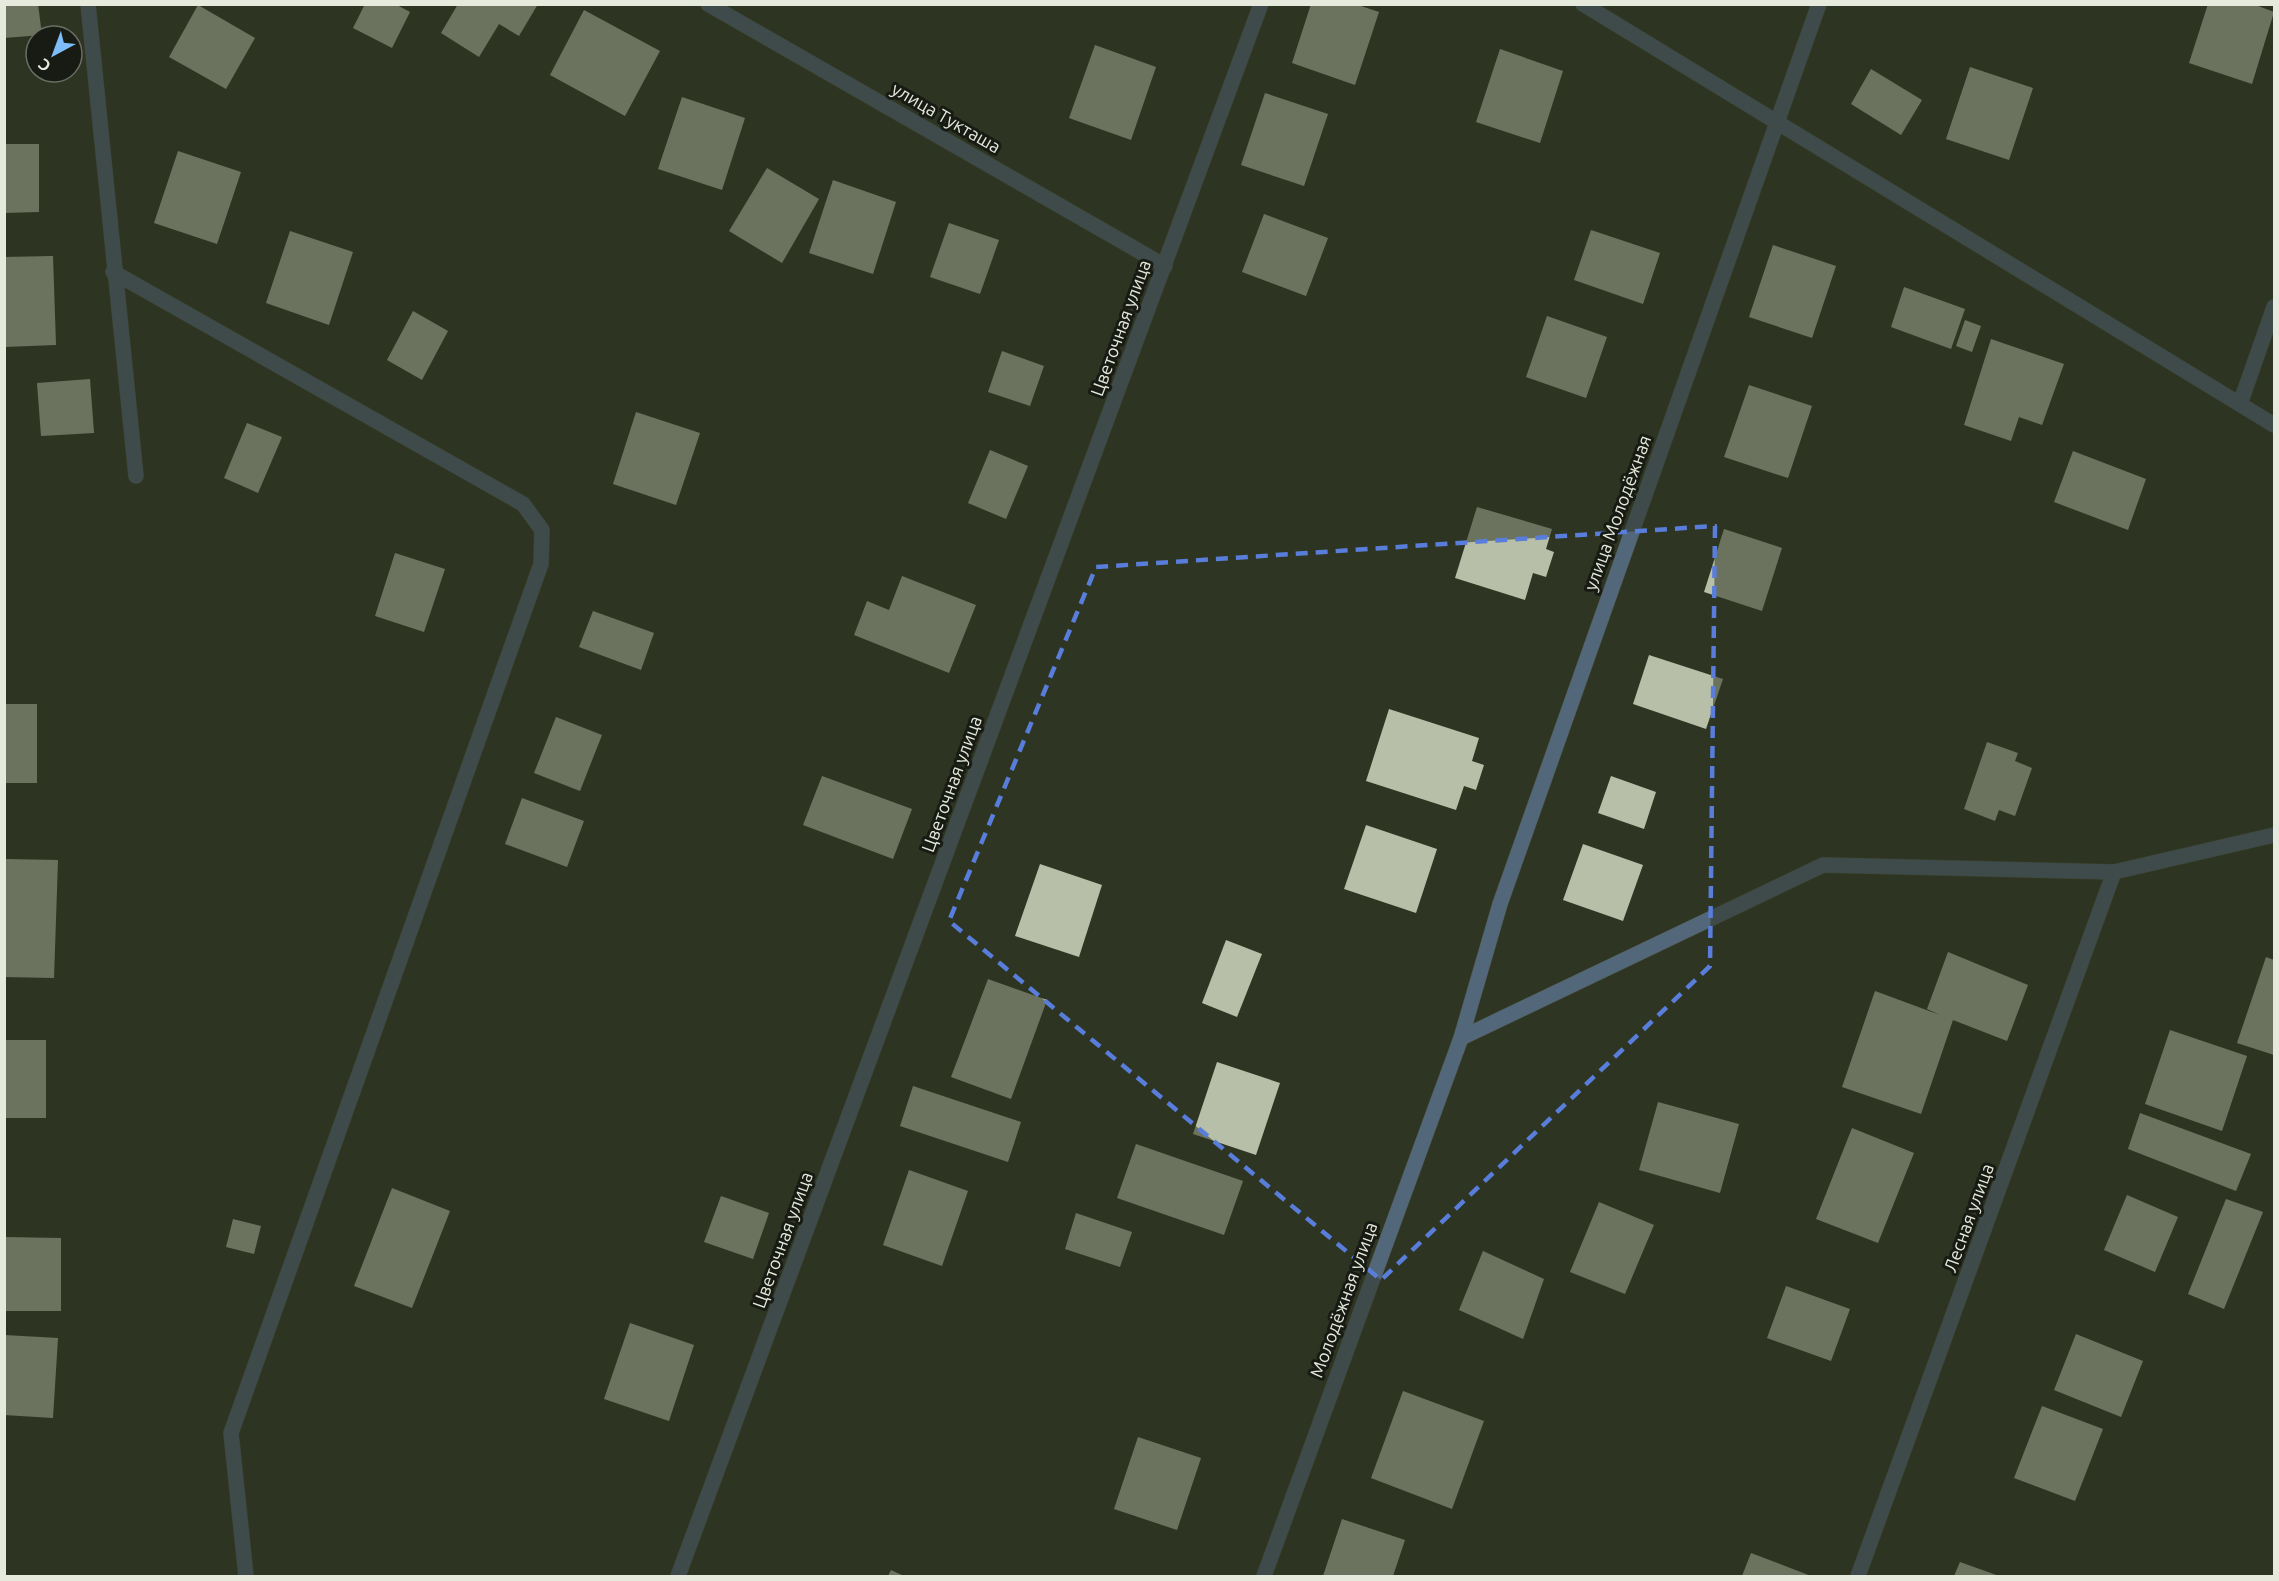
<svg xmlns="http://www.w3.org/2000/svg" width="2279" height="1581" font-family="Ubuntu,sans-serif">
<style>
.building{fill:#b7bfa8}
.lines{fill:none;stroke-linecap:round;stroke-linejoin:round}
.minor-casing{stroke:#4b5240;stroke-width:16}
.minor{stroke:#53677a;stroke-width:15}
.marked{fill:none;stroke:#597dda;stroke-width:4.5;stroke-dasharray:12 8;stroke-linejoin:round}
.labels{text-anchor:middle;stroke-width:6;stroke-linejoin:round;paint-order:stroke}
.street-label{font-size:18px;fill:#e5eadd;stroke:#181b13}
</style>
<rect width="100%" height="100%" fill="#2e3522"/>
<g class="building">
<polygon points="4,4 38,4 42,35 4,38"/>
<polygon points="365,4 395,4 410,12 392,48 353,28"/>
<polygon points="458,4 538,4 519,36 499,24 479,57 441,33"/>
<polygon points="1311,4 1355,4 1379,12 1355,85 1292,63"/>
<polygon points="2208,4 2253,4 2274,12 2252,84 2189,63"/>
<polygon points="198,5 255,38 226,89 169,57"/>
<polygon points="584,10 660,51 625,116 550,75"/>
<polygon points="1095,45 1156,67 1131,140 1069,118"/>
<polygon points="1500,49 1563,71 1540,143 1476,122"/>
<polygon points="1970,67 2033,88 2009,160 1946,139"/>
<polygon points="1871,69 1922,100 1901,135 1851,104"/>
<polygon points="1265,93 1328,114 1304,186 1241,165"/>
<polygon points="682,97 745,118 722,190 658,169"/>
<polygon points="4,144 39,144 39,212 4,213"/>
<polygon points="178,151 241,172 217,244 154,223"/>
<polygon points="767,168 819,199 782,263 729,231"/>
<polygon points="833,180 896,202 873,274 809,253"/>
<polygon points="1264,214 1328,238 1306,296 1242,272"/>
<polygon points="949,223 999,240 980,294 930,277"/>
<polygon points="1591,230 1660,253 1643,304 1574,280"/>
<polygon points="290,231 353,252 329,325 266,303"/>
<polygon points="1773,245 1836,266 1812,338 1749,317"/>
<polygon points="53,256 56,345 4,347 4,257"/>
<polygon points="1904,287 1965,309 1951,349 1891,327"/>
<polygon points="413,311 448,331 422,380 387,360"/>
<polygon points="1547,316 1607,337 1586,398 1526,377"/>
<polygon points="1965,320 1981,326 1972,352 1956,346"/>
<polygon points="1991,339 2064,364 2042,425 2019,417 2011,441 1964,425"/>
<polygon points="1002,351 1044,366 1030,406 988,392"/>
<polygon points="90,379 94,433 41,436 37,383"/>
<polygon points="1749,385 1812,406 1788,478 1724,457"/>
<polygon points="636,412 700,433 676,505 613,484"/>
<polygon points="247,423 282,437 258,493 224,478"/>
<polygon points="990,450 1028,466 1006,519 968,503"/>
<polygon points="2073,451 2146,479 2128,530 2054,502"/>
<polygon points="1477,507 1552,529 1546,549 1554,552 1546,577 1533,573 1525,600 1455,578"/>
<polygon points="1724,529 1782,548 1762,611 1704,592"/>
<polygon points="395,553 445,569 424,632 375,616"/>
<polygon points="902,576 976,605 949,673 854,635 867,601 889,610"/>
<polygon points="593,611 654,633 641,670 579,647"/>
<polygon points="1649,655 1723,679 1706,729 1633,704"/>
<rect x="4" y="704" width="33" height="79"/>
<polygon points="1389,709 1479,738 1472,761 1484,765 1476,790 1464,786 1456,810 1366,781"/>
<polygon points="556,717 602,735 580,791 534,773"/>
<polygon points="1987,742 2018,753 2015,761 2032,768 2015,816 1999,810 1995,821 1964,809"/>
<polygon points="822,776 912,809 893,859 803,825"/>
<polygon points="1611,776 1656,792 1644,829 1598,813"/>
<polygon points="522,798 584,821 567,867 505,844"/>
<polygon points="1366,825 1437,849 1416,913 1344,889"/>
<polygon points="1583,844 1643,865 1623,921 1563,900"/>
<polygon points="4,859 58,860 54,978 4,977"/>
<polygon points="1040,864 1102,885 1079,957 1015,936"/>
<polygon points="1226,940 1262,954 1237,1017 1202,1003"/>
<polygon points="1948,952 2028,985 2007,1041 1953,1020 1921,1114 1842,1087 1875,991 1940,1015 1927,1009"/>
<polygon points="2266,957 2274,960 2274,1055 2237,1043"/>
<polygon points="988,979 1047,1000 1011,1099 951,1077"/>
<polygon points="2170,1030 2247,1056 2222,1131 2145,1104"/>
<rect x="4" y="1040" width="42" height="78"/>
<polygon points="1217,1062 1280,1083 1256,1155 1193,1134"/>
<polygon points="913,1086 1021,1122 1008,1162 900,1126"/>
<polygon points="1658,1102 1739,1124 1720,1193 1639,1170"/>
<polygon points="2140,1113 2251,1154 2236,1191 2128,1149"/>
<polygon points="1852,1128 1914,1153 1878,1243 1816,1219"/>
<polygon points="1136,1144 1243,1181 1224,1235 1117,1198"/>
<polygon points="909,1170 968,1191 942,1266 883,1245"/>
<polygon points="392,1188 450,1211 412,1308 354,1286"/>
<polygon points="2127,1195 2178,1217 2155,1272 2104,1250"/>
<polygon points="721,1196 769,1213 753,1259 704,1242"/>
<polygon points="2226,1199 2263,1212 2224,1309 2188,1294"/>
<polygon points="1599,1202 1654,1225 1625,1294 1570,1272"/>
<polygon points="1076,1213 1132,1232 1120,1267 1065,1249"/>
<polygon points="233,1219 261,1226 254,1254 226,1247"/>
<polygon points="4,1237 61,1238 61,1311 4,1311"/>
<polygon points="1483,1251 1544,1279 1523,1339 1459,1310"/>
<polygon points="1786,1286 1850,1309 1831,1361 1767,1338"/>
<polygon points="630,1323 694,1345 669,1421 604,1399"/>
<polygon points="2076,1334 2143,1361 2121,1417 2054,1390"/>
<polygon points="4,1335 58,1338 53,1418 4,1415"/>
<polygon points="1403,1391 1484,1421 1452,1509 1371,1478"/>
<polygon points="2042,1406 2103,1429 2075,1501 2014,1478"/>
<polygon points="1138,1437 1201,1458 1177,1530 1114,1509"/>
<polygon points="1342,1519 1405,1540 1393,1576 1323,1576"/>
<polygon points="1751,1553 1811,1576 1742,1576"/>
<polygon points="1960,1562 1999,1576 1954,1576"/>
<polygon points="891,1570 904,1576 888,1576"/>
</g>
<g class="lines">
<defs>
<g id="minor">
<polyline points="88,4 136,476"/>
<polyline points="708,4 1165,266"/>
<polyline points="1583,4 2274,425"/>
<polyline points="113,272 523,504 542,530 541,564 231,1433 246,1576"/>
<polyline points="2240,404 2274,307"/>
<polyline points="1461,1038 1823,865 2114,872 2274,835"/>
<polyline points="678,1576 1261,4"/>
<polyline points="1264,1576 1461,1038 1500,904 1819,4"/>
<polyline points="1858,1576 2114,872"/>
</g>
</defs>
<use href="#minor" class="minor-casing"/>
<use href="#minor" class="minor"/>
</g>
<path d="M0 0H2279V1581H0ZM 1715,526 L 1710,966 L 1381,1280 L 949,921 L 1096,567 Z" fill="#2e3522" fill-opacity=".55" fill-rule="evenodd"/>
<path class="marked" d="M 1715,526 L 1710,966 L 1381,1280 L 949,921 L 1096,567 Z"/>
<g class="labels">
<g class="street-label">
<text transform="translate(946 118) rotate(30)" y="6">улица Тукташа</text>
<text transform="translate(1121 328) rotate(-70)" y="6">Цветочная улица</text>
<text transform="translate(1618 513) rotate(-70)" y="6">улица Молодёжная</text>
<text transform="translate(952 784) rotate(-70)" y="6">Цветочная улица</text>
<text transform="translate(1969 1218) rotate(-70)" y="6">Лесная улица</text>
<text transform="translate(783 1240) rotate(-70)" y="6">Цветочная улица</text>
<text transform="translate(1344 1300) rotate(-70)" y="6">Молодёжная улица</text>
</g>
</g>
<rect width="2279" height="1581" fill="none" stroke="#e5eadd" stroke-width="12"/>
<g transform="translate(54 54) rotate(221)"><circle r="28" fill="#181b13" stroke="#6a6e64" stroke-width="1.5"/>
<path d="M0-4.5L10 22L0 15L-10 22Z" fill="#7ebdf9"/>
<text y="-9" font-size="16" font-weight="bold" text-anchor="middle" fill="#e5eadd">С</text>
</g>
</svg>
